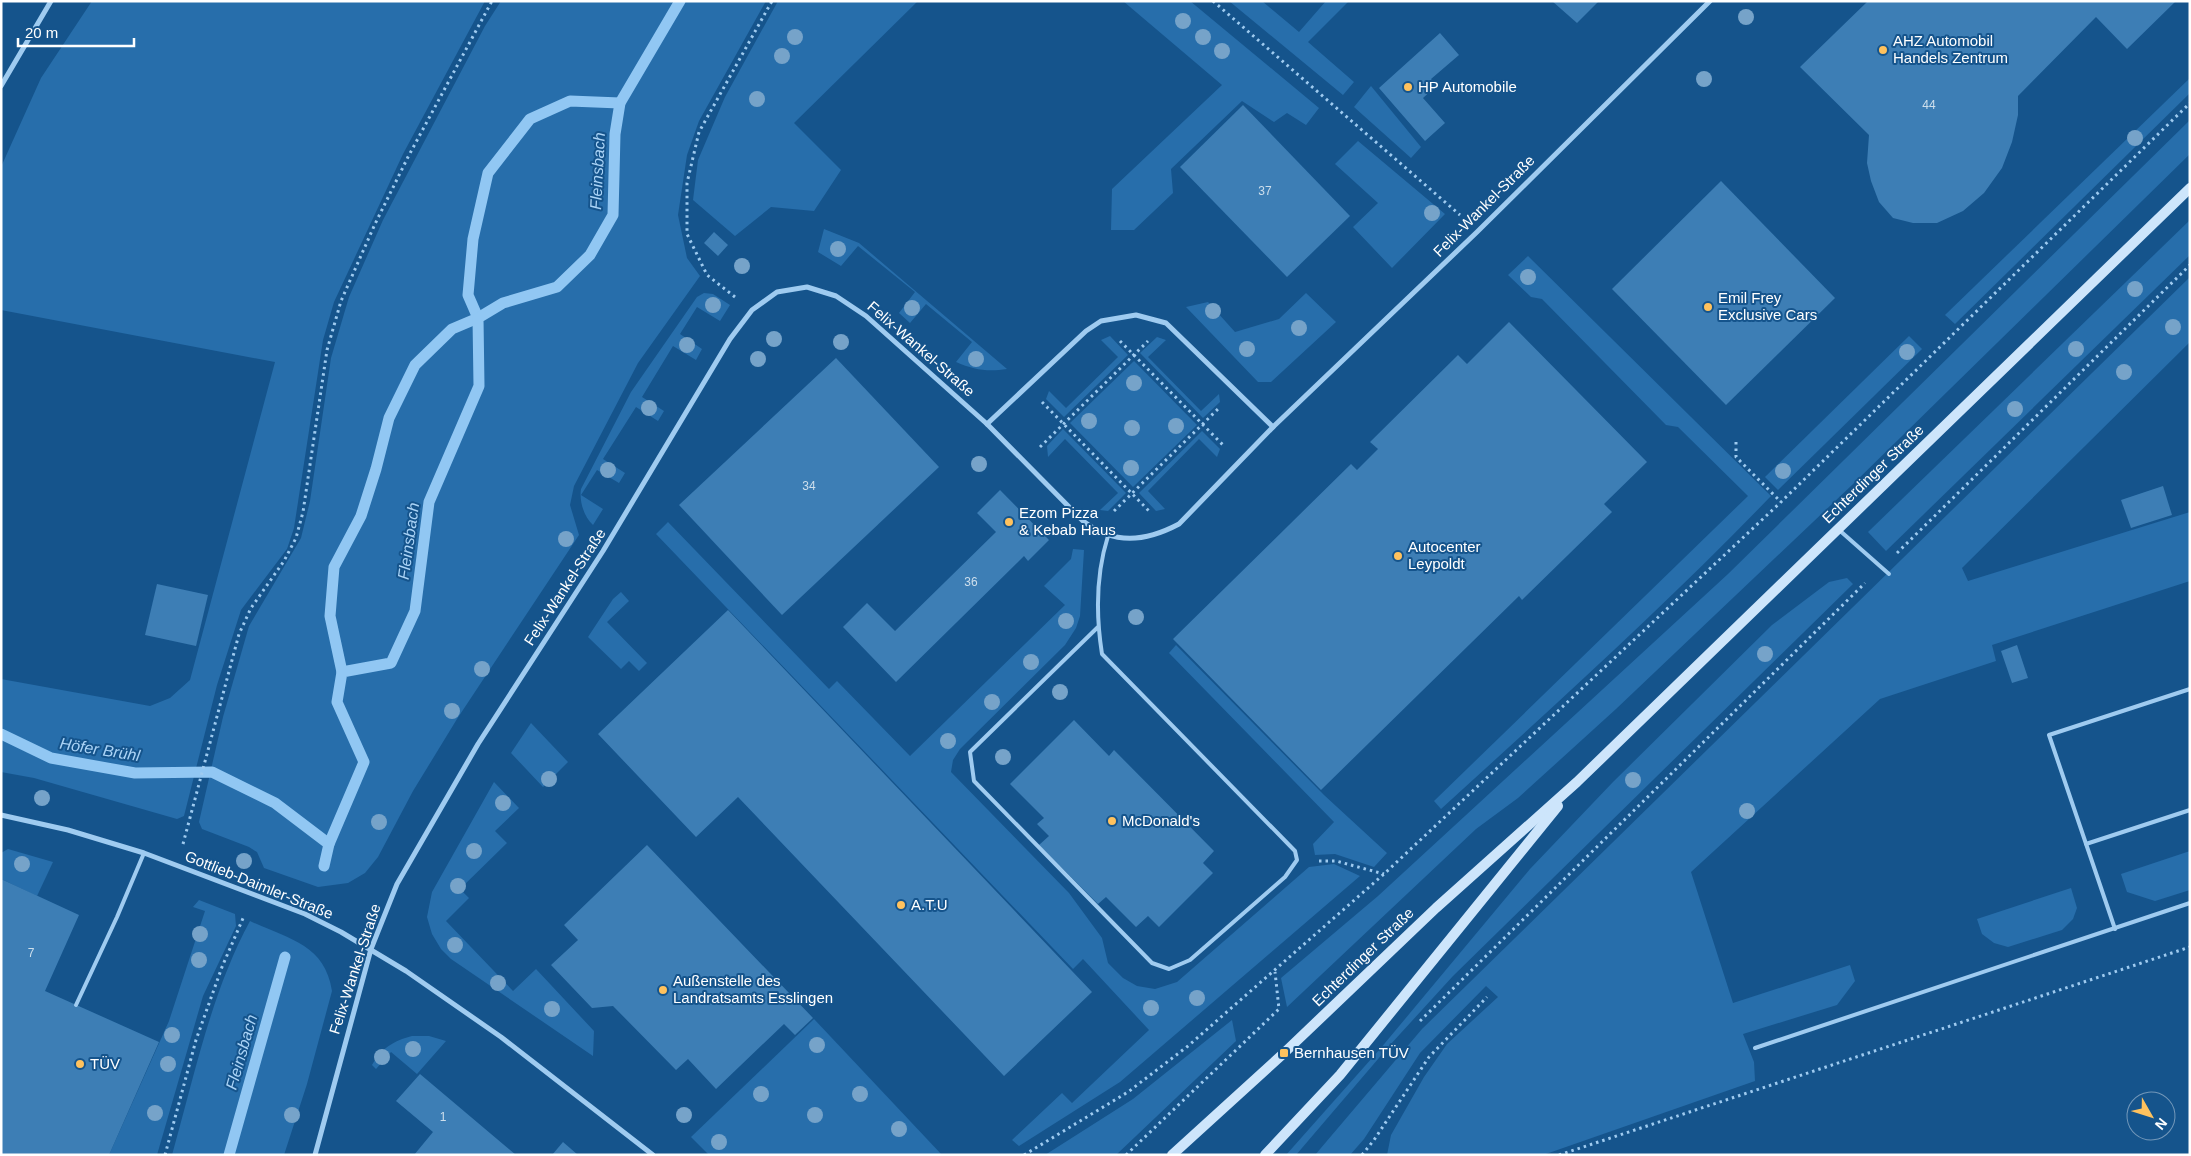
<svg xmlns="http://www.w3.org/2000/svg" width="2191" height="1156" font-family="Arial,sans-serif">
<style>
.green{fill:#276eab}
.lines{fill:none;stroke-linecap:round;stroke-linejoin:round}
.stream{stroke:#91c7f3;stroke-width:11}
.building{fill:#3d7eb5}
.path{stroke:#9fcbf0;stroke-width:3;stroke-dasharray:2.5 4;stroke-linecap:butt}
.service{stroke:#9fcbf0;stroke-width:4}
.minor{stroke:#9fcbf0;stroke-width:5}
.secondary{stroke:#cde5fb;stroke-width:10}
.tree{fill:#76a3c9}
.poi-dot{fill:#ffc25e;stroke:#15548c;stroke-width:2}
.labels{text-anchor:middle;stroke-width:4;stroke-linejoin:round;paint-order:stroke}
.number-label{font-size:12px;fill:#cedfec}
.poi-label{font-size:15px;fill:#fff;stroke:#15548c;text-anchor:start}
.street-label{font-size:15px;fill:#fff;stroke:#15548c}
.water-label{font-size:16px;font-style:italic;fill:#abd4f7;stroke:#15548c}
</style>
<rect width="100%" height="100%" fill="#15548c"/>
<g class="green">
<polygon points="92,1 485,1 403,154 334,302 323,340 294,528 287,549 241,610 217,685 184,816 177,819 34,778 1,772 1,679 150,706 170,698 190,680 275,362 1,310 1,167 41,78"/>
<polygon points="501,1 766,1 699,121 687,155 678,215 687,258 700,276 638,363 574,486 570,505 579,535 457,719 413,791 378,857 365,873 348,883 318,887 264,868 257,852 249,847 202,829 199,822 223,717 249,626 301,538 310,501 331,358 349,297 383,220 485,26"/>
<polygon points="778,1 918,1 794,123 841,170 814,211 771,207 735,236 693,200 698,160 725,97"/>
<polygon points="1123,1 1190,1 1319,108 1306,125 1287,113 1274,122 1242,101 1171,169 1173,193 1134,230 1111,230 1112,189 1222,85"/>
<polygon points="1229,1 1262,1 1299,32 1326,1 1349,1 1308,42 1354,82 1343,95"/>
<polygon points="2190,78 2190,93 1955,324 1945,315"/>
<polygon points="1371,86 1421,147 1411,158 1354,107"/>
<polygon points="2190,120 2190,154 1852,485 1616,709 1518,798 1476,829 1287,1007 1281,978 1378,896 1728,574"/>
<polygon points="1358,141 1445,214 1392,268 1353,227 1378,203 1335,164"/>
<polygon points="2190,220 2190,255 1886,551 1868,532"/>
<path d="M 824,229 L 859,243 L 1007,369 C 988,372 974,370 956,362 L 972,342 L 926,304 L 910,323 L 899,313 L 915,292 L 858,246 L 841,266 L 818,252 Z"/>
<path d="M 1528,256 L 1771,496 C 1666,605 1553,707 1441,809 L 1434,801 L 1748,496 L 1678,427 L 1666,425 L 1542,299 L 1531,297 L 1508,275 Z"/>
<polygon points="2190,277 2190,342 1962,568 1968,581 2190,512 2190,581 1992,645 1996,661 1880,699 1691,872 1733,1003 1850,965 1855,981 1837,1005 1743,1034 1754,1062 1755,1081 1543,1155 1387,1155 1391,1135 1424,1077 1447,1044 1498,997 1486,986 1420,1053 1364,1139 1350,1155 1315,1155 1422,1029"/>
<path d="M 704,293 L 713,294 L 730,305 L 720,321 L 697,307 L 680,334 L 702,349 L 696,360 L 673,346 L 642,397 L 664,411 L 658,421 L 636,407 L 603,459 L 625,473 L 619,483 L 597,470 L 581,495 L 603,509 L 593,525 C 584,517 579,501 581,489 L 631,392 L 697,297 Z"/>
<polygon points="1306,293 1336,322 1271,382 1258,382 1186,307 1208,302 1235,332 1279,319"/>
<polygon points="1110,336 1128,355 1064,417 1046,399 1049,391 1066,408 1118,357 1101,340"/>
<polygon points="1909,336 1922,349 1778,490 1765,477"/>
<polygon points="1157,337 1166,340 1148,357 1201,411 1219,394 1220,402 1203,418 1140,353"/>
<polygon points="1134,361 1197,425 1133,487 1070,423"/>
<polygon points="1063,429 1126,493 1108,511 1100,510 1118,493 1065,439 1048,457 1047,446"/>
<polygon points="1202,431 1220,449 1217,457 1199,439 1148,491 1165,509 1156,511 1139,493"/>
<polygon points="668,522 829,689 837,681 910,756 1065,605 1044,586 1071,559 1073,549 1084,550 1080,616 1076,628 1065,645 960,749 953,760 951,772 1069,893 1102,938 1108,963 1123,978 1137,986 1155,989 1177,982 1309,867 1334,864 1360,876 1120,1082 1019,1146 1012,1140 1062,1093 1072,1103 1149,1030 1083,959 1073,969 656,534"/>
<polygon points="1847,578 1853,584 1453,976 1390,1045 1296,1155 1286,1155 1380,1049 1530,869 1613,782 1772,625 1829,582"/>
<polygon points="621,592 629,601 607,622 647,663 639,671 629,661 621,669 588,637 613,599"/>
<polygon points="1176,645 1324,795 1387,853 1374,867 1335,854 1315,855 1313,844 1334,822 1169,653"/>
<polygon points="531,723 568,762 543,787 511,753"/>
<polygon points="494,782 519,808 495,831 507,843 460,889 469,898 446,921 513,991 536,969 594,1031 593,1056 451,959 441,949 432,934 427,917 432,892"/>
<polygon points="8,849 53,862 37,896 1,879 1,853"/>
<polygon points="2190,851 2190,890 2155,901 2127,892 2121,874"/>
<polygon points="2071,888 2077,908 2073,919 2062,930 2008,947 1994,943 1982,934 1977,919"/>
<polygon points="199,900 235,914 236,926 203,996 157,1155 109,1155 169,1021 205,911 193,907"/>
<path d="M 250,921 C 288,939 325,944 332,991 L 307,1084 L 284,1155 L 172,1155 C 194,1077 211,993 250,921 Z"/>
<polygon points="814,1019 942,1155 709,1155 691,1137"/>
<polygon points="1232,1020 1236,1041 1116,1155 1045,1155 1133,1099"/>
<path d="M 412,1036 L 429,1036 L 446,1041 L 417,1074 L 391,1052 L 376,1069 L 372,1065 C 382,1048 393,1041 412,1036 Z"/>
</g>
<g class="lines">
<g class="stream">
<polyline points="342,672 330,616 334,567 361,516 376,469 389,418 415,365 452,329 478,318 468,295 473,239 488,173 530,119 570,101 620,103"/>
<polyline points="1,734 51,758 135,773 212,772 275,803 329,844"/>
<polyline points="324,866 329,844 364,762 337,702 342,672 391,663 415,611 429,502 479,386 478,318 503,303 557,287 590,255 613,215 615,134 620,103 680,1"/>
<polyline points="229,1155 285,957"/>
</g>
</g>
<g class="building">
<polygon points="1552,1 1599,1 1577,23"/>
<polygon points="1868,1 2176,1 2127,49 2096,17 2018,96 2018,115 2012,142 2002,168 1984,193 1963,211 1937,223 1913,223 1893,218 1879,202 1871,181 1867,163 1869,135 1800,67"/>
<polygon points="1440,33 1459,55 1431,79 1436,86 1423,98 1445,123 1425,141 1379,88"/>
<polygon points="1243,105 1350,216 1287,277 1180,167"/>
<polygon points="1721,181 1835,298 1726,405 1612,289"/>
<polygon points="714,232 728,245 718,256 704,243"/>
<polygon points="1509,322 1647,462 1604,504 1612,512 1522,600 1519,596 1321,790 1173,639 1351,464 1357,470 1378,449 1370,442 1458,355 1467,364"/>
<polygon points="836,358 939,467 782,615 679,505"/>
<polygon points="2163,486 2172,515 2131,528 2121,500"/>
<polygon points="1000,490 1049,540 1028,561 1024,556 896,682 843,627 867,603 895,631 996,532 977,513"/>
<polygon points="157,584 208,595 196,646 145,635"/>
<polygon points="728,610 1092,992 1004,1076 738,797 696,837 598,734"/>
<polygon points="2017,645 2028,678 2012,683 2001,651"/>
<polygon points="1074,720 1109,756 1114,750 1214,851 1203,863 1213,873 1159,927 1148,916 1136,927 1106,897 1098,904 1039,845 1049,836 1037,824 1044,818 1010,784"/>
<polygon points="647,845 813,1018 795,1035 784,1024 716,1089 688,1059 676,1070 613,1006 592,1008 551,965 578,940 564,925"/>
<polygon points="1,879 79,915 45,991 159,1042 109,1155 1,1155"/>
<polygon points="420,1074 516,1155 414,1155 433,1132 396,1101"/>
<polygon points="563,1142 578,1155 552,1155"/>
</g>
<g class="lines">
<g class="path">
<polyline points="1213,1 1460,215"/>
<polyline points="735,297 707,275 687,234 687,183 699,132 772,1"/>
<polyline points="1120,341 1223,445"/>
<polyline points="1042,402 1150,512"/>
<polyline points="1736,442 1736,457 1781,502"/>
<polyline points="1040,447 1148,341"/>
<polyline points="1114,511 1220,407"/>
<polyline points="1897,553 2190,265"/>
<polyline points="183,844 239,634 251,608 284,561 296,538 303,512 327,350 341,301 375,224 408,157 492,1"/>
<polyline points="1319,861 1336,861 1384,874"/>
<polyline points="1420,1021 1865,583"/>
<polyline points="165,1155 196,1040 222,967 244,916"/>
<polyline points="1024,1155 1128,1092 1188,1046 1384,874 1781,502 2190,103"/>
<polyline points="1126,1155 1279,1009 1275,972"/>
<polyline points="1362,1155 1374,1140 1429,1057 1487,997"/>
<polyline points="1559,1155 2190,947"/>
</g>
<g class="service">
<polyline points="1838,529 1889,574"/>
<path d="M 1098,627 L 970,752 L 974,781 L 1152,963 L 1169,969 L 1190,960 L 1285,877 L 1297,860 L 1295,851 L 1102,654 C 1096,616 1096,574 1108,536"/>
<polyline points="2086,844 2190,810"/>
<polyline points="2115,929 2049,735 2190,689"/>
<polyline points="76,1005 117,917 144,853"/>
<polyline points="1755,1048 2190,903"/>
</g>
<g class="minor">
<polyline points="1,86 51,1"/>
<polyline points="987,424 1086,331 1101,321 1136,315 1166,323 1273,427"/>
<polyline points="1,815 68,830 144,853 305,914 341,932 406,971 501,1037 653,1155"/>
<path d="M 315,1155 L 371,949 L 397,884 L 478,744 L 603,551 L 730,339 L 752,310 L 777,292 L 807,287 L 836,296 L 866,316 L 987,424 L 1083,521 C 1114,545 1145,542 1179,524 L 1273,427 L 1477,232 L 1710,1"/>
</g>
<g class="secondary">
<polyline points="1172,1155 1284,1053 1436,908 1577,782 2190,188"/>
<polyline points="1265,1155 1340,1075 1558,806"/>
</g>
</g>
<g class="tree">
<circle cx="1746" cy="17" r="8"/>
<circle cx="1183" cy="21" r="8"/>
<circle cx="795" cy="37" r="8"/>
<circle cx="1203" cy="37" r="8"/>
<circle cx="1222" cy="51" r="8"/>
<circle cx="782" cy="56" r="8"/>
<circle cx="1704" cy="79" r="8"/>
<circle cx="757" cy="99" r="8"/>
<circle cx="2135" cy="138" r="8"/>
<circle cx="1432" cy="213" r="8"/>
<circle cx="838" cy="249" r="8"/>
<circle cx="742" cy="266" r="8"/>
<circle cx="1528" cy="277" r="8"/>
<circle cx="2135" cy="289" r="8"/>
<circle cx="713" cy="305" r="8"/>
<circle cx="912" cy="308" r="8"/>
<circle cx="1213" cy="311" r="8"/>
<circle cx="2173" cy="327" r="8"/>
<circle cx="1299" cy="328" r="8"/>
<circle cx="774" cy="339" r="8"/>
<circle cx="841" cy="342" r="8"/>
<circle cx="687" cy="345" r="8"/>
<circle cx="1247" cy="349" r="8"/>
<circle cx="2076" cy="349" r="8"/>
<circle cx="1907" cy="352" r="8"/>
<circle cx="758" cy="359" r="8"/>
<circle cx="976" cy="359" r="8"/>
<circle cx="2124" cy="372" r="8"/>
<circle cx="1134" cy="383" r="8"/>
<circle cx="649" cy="408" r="8"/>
<circle cx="2015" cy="409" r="8"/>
<circle cx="1089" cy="421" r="8"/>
<circle cx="1176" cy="426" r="8"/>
<circle cx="1132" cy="428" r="8"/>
<circle cx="979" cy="464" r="8"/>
<circle cx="1131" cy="468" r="8"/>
<circle cx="608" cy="470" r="8"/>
<circle cx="1783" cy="471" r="8"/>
<circle cx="566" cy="539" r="8"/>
<circle cx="1136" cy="617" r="8"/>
<circle cx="1066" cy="621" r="8"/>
<circle cx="1765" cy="654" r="8"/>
<circle cx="1031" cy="662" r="8"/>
<circle cx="482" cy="669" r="8"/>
<circle cx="1060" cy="692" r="8"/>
<circle cx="992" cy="702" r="8"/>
<circle cx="452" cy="711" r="8"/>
<circle cx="948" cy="741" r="8"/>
<circle cx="1003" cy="757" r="8"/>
<circle cx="549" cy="779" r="8"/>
<circle cx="1633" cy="780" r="8"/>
<circle cx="42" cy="798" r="8"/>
<circle cx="503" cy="803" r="8"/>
<circle cx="1747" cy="811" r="8"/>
<circle cx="379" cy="822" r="8"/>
<circle cx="474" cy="851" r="8"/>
<circle cx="244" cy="861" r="8"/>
<circle cx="22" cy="864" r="8"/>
<circle cx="458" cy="886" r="8"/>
<circle cx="200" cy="934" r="8"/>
<circle cx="455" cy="945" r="8"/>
<circle cx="199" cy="960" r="8"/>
<circle cx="498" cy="983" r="8"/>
<circle cx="1197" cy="998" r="8"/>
<circle cx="1151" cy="1008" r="8"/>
<circle cx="552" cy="1009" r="8"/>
<circle cx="172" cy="1035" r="8"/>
<circle cx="817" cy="1045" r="8"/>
<circle cx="413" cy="1049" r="8"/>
<circle cx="382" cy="1057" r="8"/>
<circle cx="168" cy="1064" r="8"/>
<circle cx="761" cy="1094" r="8"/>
<circle cx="860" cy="1094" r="8"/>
<circle cx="155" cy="1113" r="8"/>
<circle cx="292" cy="1115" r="8"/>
<circle cx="684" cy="1115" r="8"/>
<circle cx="815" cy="1115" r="8"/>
<circle cx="899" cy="1129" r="8"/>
<circle cx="719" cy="1142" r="8"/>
</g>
<g class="poi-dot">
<circle cx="1883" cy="50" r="5"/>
<circle cx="1408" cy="87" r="5"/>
<circle cx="1708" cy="307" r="5"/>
<circle cx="1009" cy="522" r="5"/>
<circle cx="1398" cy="556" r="5"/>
<circle cx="1112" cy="821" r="5"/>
<circle cx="901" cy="905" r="5"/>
<circle cx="663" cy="990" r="5"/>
<rect x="1279" y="1048" width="10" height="10" rx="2.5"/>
<circle cx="80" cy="1064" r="5"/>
</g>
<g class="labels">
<g class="number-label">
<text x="1929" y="109">44</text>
<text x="1265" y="195">37</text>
<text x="809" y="490">34</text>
<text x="971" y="586">36</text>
<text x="31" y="957">7</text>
<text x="443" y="1121">1</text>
</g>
<g class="poi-label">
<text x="1893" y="46">AHZ Automobil<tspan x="1893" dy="17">Handels Zentrum</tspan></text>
<text x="1418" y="92">HP Automobile</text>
<text x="1718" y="303">Emil Frey<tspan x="1718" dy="17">Exclusive Cars</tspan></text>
<text x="1019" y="518">Ezom Pizza<tspan x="1019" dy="17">&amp; Kebab Haus</tspan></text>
<text x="1408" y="552">Autocenter<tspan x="1408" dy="17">Leypoldt</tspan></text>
<text x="1122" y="826">McDonald's</text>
<text x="911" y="910">A.T.U</text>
<text x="673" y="986">Außenstelle des<tspan x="673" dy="17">Landratsamts Esslingen</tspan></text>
<text x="1294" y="1058">Bernhausen TÜV</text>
<text x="90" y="1069">TÜV</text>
</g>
<g class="street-label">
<text transform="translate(1484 206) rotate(-45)" y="5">Felix-Wankel-Straße</text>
<text transform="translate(921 349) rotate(41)" y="5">Felix-Wankel-Straße</text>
<text transform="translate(1873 474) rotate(-44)" y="5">Echterdinger Straße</text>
<text transform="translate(565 587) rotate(-57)" y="5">Felix-Wankel-Straße</text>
<text transform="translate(259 885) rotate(22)" y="5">Gottlieb-Daimler-Straße</text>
<text transform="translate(1363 957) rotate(-44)" y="5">Echterdinger Straße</text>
<text transform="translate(355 969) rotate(-72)" y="5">Felix-Wankel-Straße</text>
</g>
<g class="water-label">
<text transform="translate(597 171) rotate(-87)" y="6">Fleinsbach</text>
<text transform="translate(408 541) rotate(-82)" y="6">Fleinsbach</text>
<text transform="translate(100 749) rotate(9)" y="6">Höfer Brühl</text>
<text transform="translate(241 1052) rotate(-74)" y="6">Fleinsbach</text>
</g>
</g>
<rect width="2191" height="1156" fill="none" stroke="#ffffff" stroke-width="5"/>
<g transform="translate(2151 1116) rotate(129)"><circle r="24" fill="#15548c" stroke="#7398ba"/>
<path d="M0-4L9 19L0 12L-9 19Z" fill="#ffc25e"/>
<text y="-8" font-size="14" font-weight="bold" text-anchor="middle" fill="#ffffff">N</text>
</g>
<path d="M18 38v8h116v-8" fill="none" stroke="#ffffff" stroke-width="2.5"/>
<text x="25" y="38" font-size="15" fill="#ffffff" stroke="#15548c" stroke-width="4" paint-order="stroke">20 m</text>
</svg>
